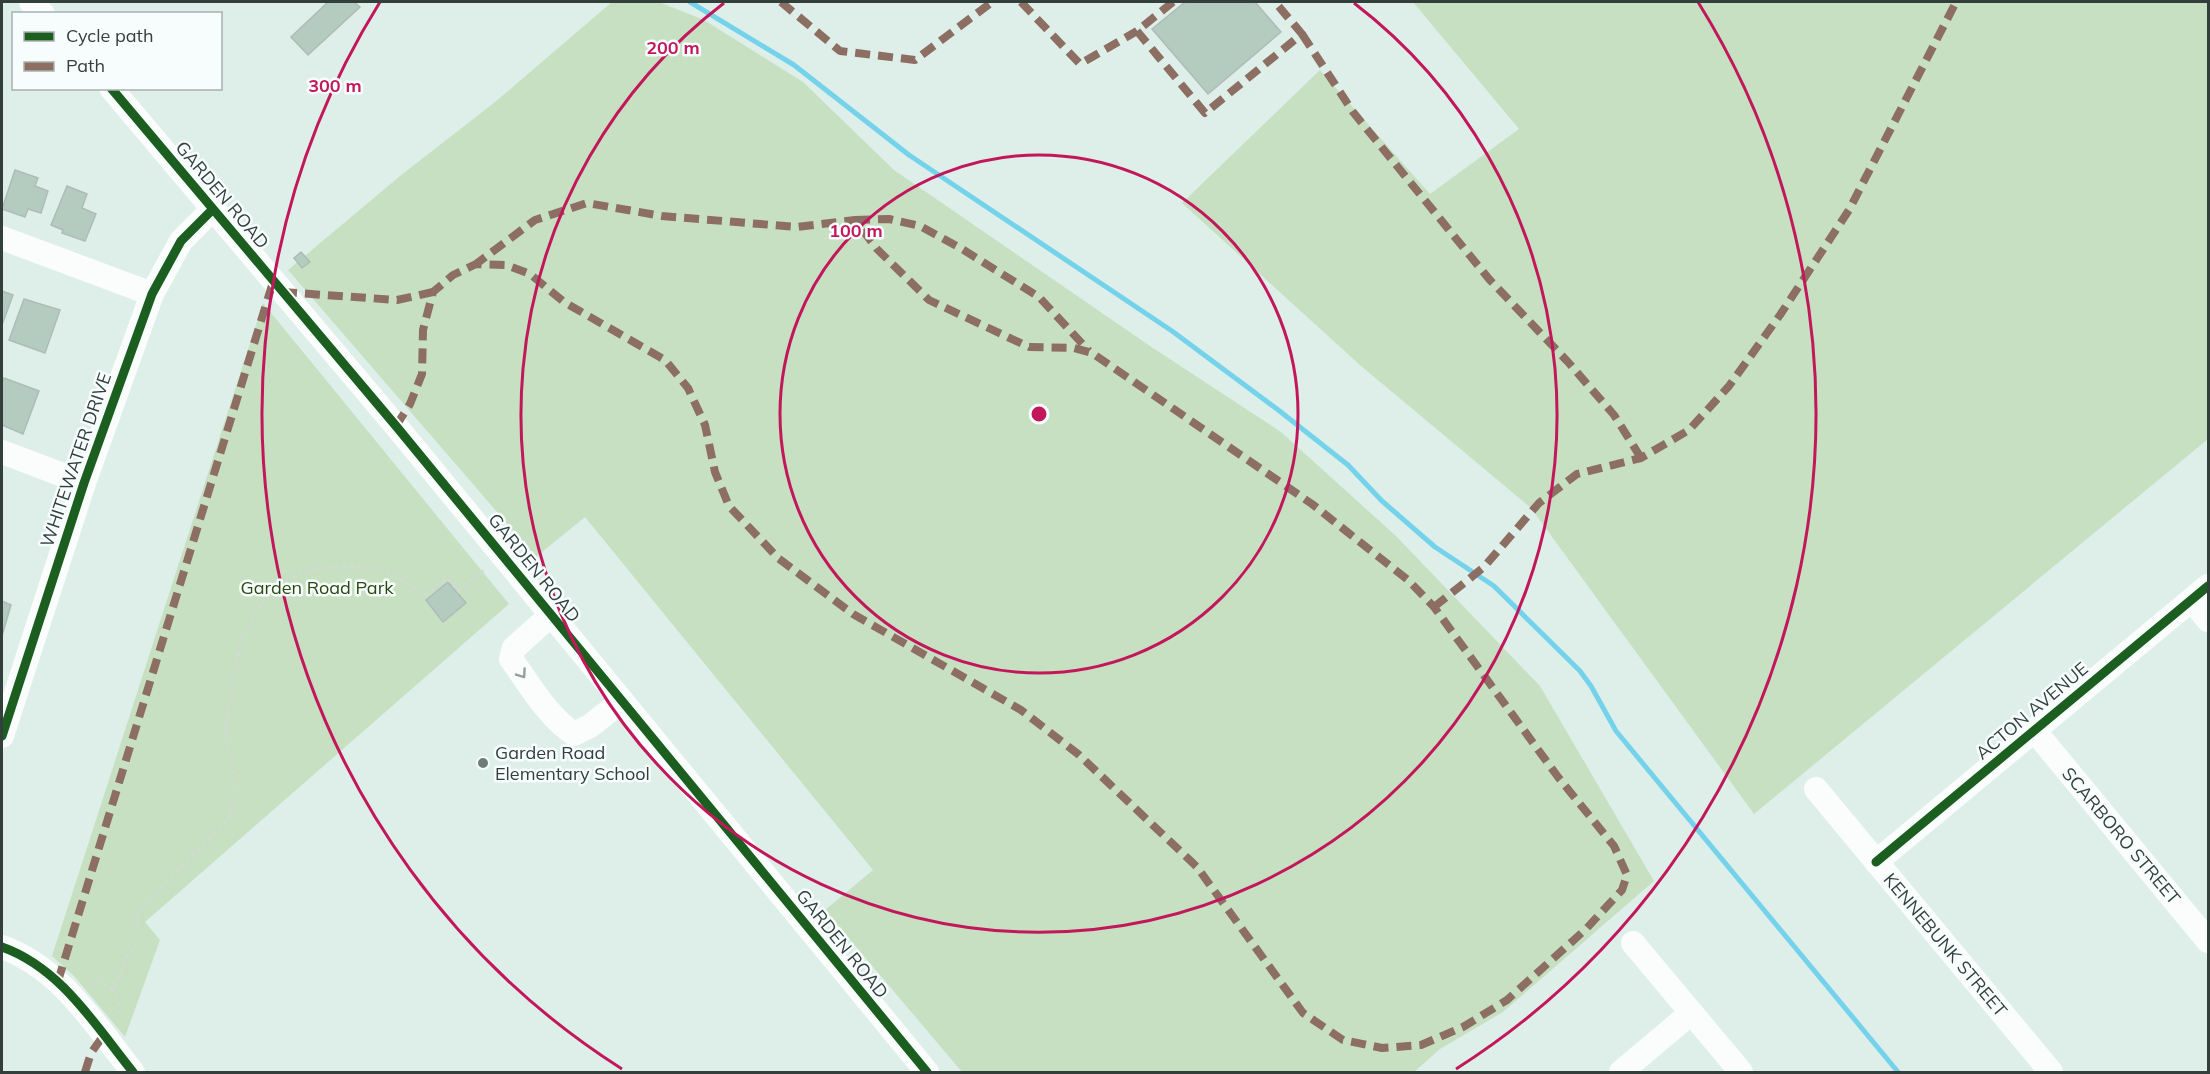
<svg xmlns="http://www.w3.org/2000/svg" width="2210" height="1074" font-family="Mulish,sans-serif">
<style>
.green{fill:#c7e0c2}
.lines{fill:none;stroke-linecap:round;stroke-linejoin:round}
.stream{stroke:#75d2eb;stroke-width:5}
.building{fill:#b4ccc0;stroke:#afbbb6;stroke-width:1.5}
.path{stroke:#d4d9d7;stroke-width:3;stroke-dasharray:3 4.5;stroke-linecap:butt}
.minor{stroke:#fafdfc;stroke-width:24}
.quiet{stroke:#8d6e63;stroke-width:8;stroke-dasharray:15 8;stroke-linecap:butt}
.cycleway-casing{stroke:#f7fdfc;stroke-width:13}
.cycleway{stroke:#1b5e20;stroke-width:9}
.oneway{stroke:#969e9c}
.ring{fill:none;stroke:#c2185b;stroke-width:3}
.poi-dot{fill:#6e7d78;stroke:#f7fdfc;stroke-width:2}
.labels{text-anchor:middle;stroke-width:5;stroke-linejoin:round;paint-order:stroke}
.street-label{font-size:18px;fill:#323f3b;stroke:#f7fdfc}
.park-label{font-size:18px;fill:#29470e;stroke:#f7fdfc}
.poi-label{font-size:18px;fill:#323f3b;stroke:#f7fdfc;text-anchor:start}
.centre{fill:#c2185b;stroke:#f7fdfc;stroke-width:3}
.ring-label{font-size:18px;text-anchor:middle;font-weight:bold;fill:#c2185b;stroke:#f7fdfc;stroke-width:5;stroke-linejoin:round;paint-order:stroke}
</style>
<rect width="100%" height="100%" fill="#deefea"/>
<g class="green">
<polygon points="612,2 659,2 704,20 803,82 894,170 1150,346 1281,432 1396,536 1540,686 1654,881 1503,1012 1440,1049 1414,1072 962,1072 825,910 873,870 585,517 536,557 288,270 400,176 495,102"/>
<polygon points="1413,2 2208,2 2208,439 1754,814 1531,508 1361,366 1182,203 1320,70 1430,194 1519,129"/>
<polygon points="263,303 509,604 145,922 160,940 125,1037 74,976 52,956"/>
</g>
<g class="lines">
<polyline class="stream" points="690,2 794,65 909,155 1172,331 1277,409 1348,465 1382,501 1435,547 1494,586 1580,671 1591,686 1616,731 1898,1072"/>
</g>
<g class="building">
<polygon points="328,2 354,2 360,7 308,55 291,37"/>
<polygon points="1185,2 1255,2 1281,32 1208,94 1152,29"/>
<polygon points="15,170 38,178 35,186 48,191 41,213 28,209 25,217 2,209"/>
<polygon points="67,186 87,194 82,208 96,214 85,241 62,233 63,230 51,225"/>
<polygon points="301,252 310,262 302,268 294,258"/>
<polygon points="2,291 13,295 2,325"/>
<polygon points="24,299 60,310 45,353 9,340"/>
<polygon points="4,378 39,391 23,434 2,425 2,383"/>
<polygon points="448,582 466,603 443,622 426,600"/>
<polygon points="2,601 11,605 2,636"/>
</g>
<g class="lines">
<g class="path">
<path d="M 89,983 L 99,981 L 112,989 C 120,979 121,969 126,958 C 130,951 137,945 139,937 C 140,928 135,921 138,913 L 226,821 C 235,803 237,783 232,764 C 229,755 226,747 226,737 C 225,722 228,707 230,692 C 238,638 260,575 323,568 C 365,563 392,568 424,596 L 447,578 L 458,591 L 487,568"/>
<path d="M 112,989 C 118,999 122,1008 115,1018"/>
</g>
<g class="minor">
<polyline points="31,2 43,14"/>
<polyline points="111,88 396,426 927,1072"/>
<polyline points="2,238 152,294"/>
<polyline points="2,452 84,483"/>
<polyline points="2192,600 2208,620"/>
<path d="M 551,615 L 514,648 L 511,659 C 530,685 547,716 574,734 L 590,726 L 622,701"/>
<polyline points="2034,730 2208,941"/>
<polyline points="2,736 84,483 152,294 181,241 212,210"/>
<polyline points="1816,789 2051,1072"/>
<polyline points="1876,862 2208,586"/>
<polyline points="1633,943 1741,1072"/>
<path d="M 2,947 C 61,968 95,1025 133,1072"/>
<polyline points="1621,1072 1691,1013"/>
</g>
<g class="quiet">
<polyline points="781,2 840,51 915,60 992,2"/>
<polyline points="1021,2 1080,64 1137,31"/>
<polyline points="1173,2 1137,31 1205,113 1302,34 1275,2"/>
<polyline points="1302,34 1353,112 1489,279 1568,362 1614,415 1641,458"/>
<polyline points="855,220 889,219 920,226 962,249 1039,297 1089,351"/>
<polyline points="282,292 397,300 433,292"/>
<polyline points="396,426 410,404 422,374 423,330 433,292 453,275 476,264 506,265 530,274 564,302 665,360 688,388 705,425 715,472 729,506 778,558 853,614 1021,710 1078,754 1197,867 1303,1013 1343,1040 1382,1048 1421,1045 1463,1027 1507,1000 1586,929 1622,890 1627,875 1614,846 1558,777 1434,607 1408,580 1312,504 1092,353 1074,348 1029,347 929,300 877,249 855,220 797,227 662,216 587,203 535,220 476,264"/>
<polyline points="1434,607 1484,567 1539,503 1577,474 1641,458 1689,430 1729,386 1780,315 1849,210 1956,2"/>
<polyline points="58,981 273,282"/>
<polyline points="85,1072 91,1053 103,1036"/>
</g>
<defs>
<g id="cycleway">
<polyline points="111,88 396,426 927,1072"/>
<polyline points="2,736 84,483 152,294 181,241 212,210"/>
<polyline points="1876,862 2208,586"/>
<path d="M 2,947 C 61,968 95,1025 133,1072"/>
</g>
</defs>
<use href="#cycleway" class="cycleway-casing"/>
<use href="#cycleway" class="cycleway"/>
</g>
<defs><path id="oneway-chevron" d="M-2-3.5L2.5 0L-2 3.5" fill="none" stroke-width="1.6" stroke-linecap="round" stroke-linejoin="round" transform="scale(1.5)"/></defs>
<use class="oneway" href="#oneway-chevron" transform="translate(522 674) rotate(55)"/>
<g class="ring">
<circle cx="1039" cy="414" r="259"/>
<path d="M1354 3A518 518 0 1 1 724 3"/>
<path d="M622 1069A777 777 0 0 1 380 2M1698 2A777 777 0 0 1 1456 1069"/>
</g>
<circle class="poi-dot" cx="483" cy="763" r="6"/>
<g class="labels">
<g class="street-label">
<text transform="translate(222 195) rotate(50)" y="6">GARDEN ROAD</text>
<text transform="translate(76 460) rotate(-71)" y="6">WHITEWATER DRIVE</text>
<text transform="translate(534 568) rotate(51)" y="6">GARDEN ROAD</text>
<text transform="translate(2032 711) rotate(-40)" y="6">ACTON AVENUE</text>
<text transform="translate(2121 836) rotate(50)" y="6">SCARBORO STREET</text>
<text transform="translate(842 944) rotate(51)" y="6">GARDEN ROAD</text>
<text transform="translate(1945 945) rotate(50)" y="6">KENNEBUNK STREET</text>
</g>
<g class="park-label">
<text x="317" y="594">Garden Road Park</text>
</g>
<g class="poi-label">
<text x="495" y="759">Garden Road<tspan x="495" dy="21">Elementary School</tspan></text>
</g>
</g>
<circle cx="1039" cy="414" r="9" class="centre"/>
<g class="ring-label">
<text x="673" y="54">200 m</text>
<text x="335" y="92">300 m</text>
<text x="856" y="237">100 m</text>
</g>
<rect width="2210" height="1074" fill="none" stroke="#323f3b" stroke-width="6"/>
<rect x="12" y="12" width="210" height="78" fill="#f7fdfc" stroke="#a8b1af" stroke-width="1.5"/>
<rect x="24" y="32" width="30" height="9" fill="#1b5e20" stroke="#a8b1af" stroke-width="1.5"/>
<text x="66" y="42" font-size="18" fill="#323f3b">Cycle path</text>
<rect x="24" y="62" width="30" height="9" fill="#8d6e63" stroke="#a8b1af" stroke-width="1.5"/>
<text x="66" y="72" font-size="18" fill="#323f3b">Path</text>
</svg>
